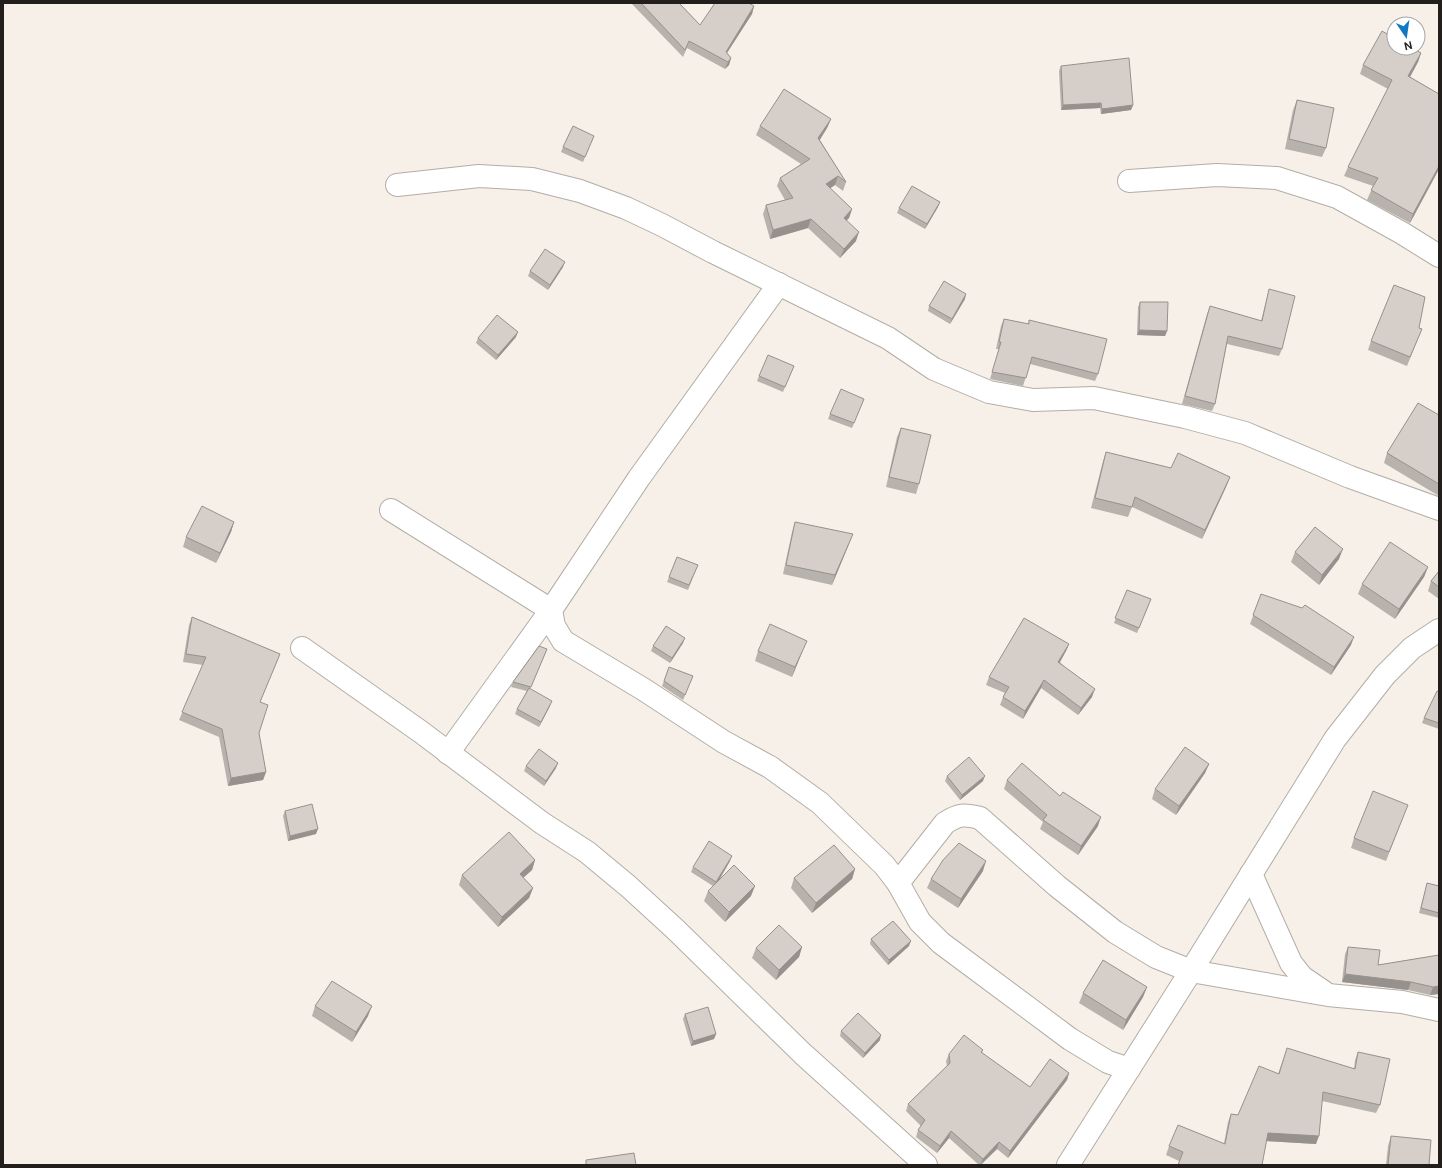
<svg xmlns="http://www.w3.org/2000/svg" width="1442" height="1168" font-family="'DM Sans',sans-serif">
<style>
.lines{fill:none;stroke-linecap:round;stroke-linejoin:round}
.minor-casing{stroke:#b3ada6;stroke-width:24}
.minor{stroke:#fff;stroke-width:22}
.wall{fill:#b8b2ad}
.shaded-wall{fill:#96918d}
.building{fill:#d6cfc9;stroke:#96918d}
</style>
<rect width="100%" height="100%" fill="#f7f0e9"/>
<g class="lines">
<defs>
<g id="minor">
<polyline points="1129,181 1217,175 1277,178 1337,197 1402,233 1439,256"/>
<polyline points="397,185 479,176 532,179 580,191 626,208 662,225 713,252 888,338 934,369 989,392 1033,400 1094,398 1185,417 1245,433 1350,477 1439,509"/>
<polyline points="779,284 639,478 551,610 554,626 563,641 643,689 724,742 770,767 820,803 884,865 898,883 920,922 941,943 1070,1039 1108,1062 1129,1069"/>
<polyline points="391,510 551,610 448,753"/>
<polyline points="302,648 421,732 542,823 587,852 628,886 675,929 803,1054 926,1165"/>
<polyline points="1251,874 1291,963 1302,977 1324,992"/>
<path d="M 898,883 L 945,823 C 959,814 964,814 980,818 L 1057,886 L 1115,932 L 1156,957 L 1191,971 L 1328,995 L 1402,1002 L 1439,1010"/>
<polyline points="1068,1165 1191,971 1335,739 1385,675 1412,648 1439,630"/>
</g>
</defs>
<use href="#minor" class="minor-casing"/>
<use href="#minor" class="minor"/>
</g>
<g class="wall">
<polygon points="631,3 679,3 700,25 754,6 752,14 727,53 731,58 729,65 725,69 687,48 683,57"/>
<polygon points="1421,53 1418,62 1410,77 1439,94 1439,169 1410,223 1367,200 1373,186 1344,176 1348,167 1388,89 1360,74 1363,65"/>
<polygon points="1061,66 1133,105 1131,110 1101,114 1100,108 1061,110 1059,71"/>
<polygon points="1297,100 1326,148 1322,157 1285,149 1293,110"/>
<polygon points="831,119 827,128 820,140 846,182 843,191 835,185 830,188 852,209 849,218 846,221 856,241 840,258 808,228 770,239 763,214 766,205 785,200 777,186 780,178 801,164 756,135 760,126"/>
<polygon points="594,136 583,162 561,152 563,147"/>
<polygon points="938,207 925,229 897,213 899,208"/>
<polygon points="563,267 548,290 528,276 530,271"/>
<polygon points="1269,289 1282,349 1279,356 1227,344 1215,404 1212,411 1182,404 1207,314 1210,306 1261,321"/>
<polygon points="965,299 950,324 928,311 929,306"/>
<polygon points="1140,302 1167,331 1165,336 1137,335 1138,307"/>
<polygon points="1004,319 1028,324 1029,320 1098,374 1095,381 1030,364 1023,386 990,379 999,349 996,349 1001,326"/>
<polygon points="1419,328 1422,329 1407,366 1368,350 1371,341"/>
<polygon points="516,337 496,360 476,343 478,338"/>
<polygon points="794,366 783,392 757,381 759,376"/>
<polygon points="864,399 852,428 828,419 830,414"/>
<polygon points="1439,415 1439,496 1384,463 1387,453"/>
<polygon points="901,428 919,484 916,494 886,487 897,437"/>
<polygon points="1106,452 1171,468 1230,477 1226,487 1202,539 1132,507 1128,517 1091,508 1103,461"/>
<polygon points="234,522 231,532 216,563 183,547 186,537"/>
<polygon points="795,522 849,544 832,585 783,574 792,532"/>
<polygon points="1295,552 1339,559 1319,585 1291,562"/>
<polygon points="677,557 698,565 688,590 667,582"/>
<polygon points="1428,567 1424,577 1395,619 1358,594 1362,584"/>
<polygon points="1439,571 1439,599 1428,591 1431,581"/>
<polygon points="1127,590 1151,599 1137,633 1114,623"/>
<polygon points="1261,594 1351,645 1331,675 1250,624"/>
<polygon points="192,617 280,654 260,702 259,733 266,772 263,780 228,786 219,737 179,720 203,665 183,662 189,625"/>
<polygon points="683,643 670,663 651,651 653,646"/>
<polygon points="1069,644 1066,651 1060,662 1092,697 1078,715 1041,688 1023,719 1000,705 1003,697 1005,693 986,685 989,677"/>
<polygon points="803,650 792,677 755,661 758,651"/>
<polygon points="545,654 530,689 550,706 539,727 515,714 517,709 527,691 511,687 513,682"/>
<polygon points="669,667 693,676 683,700 662,686"/>
<polygon points="1439,692 1439,729 1422,723 1424,718"/>
<polygon points="1209,764 1205,773 1176,815 1152,799 1155,789"/>
<polygon points="526,766 556,768 544,786 524,771"/>
<polygon points="947,776 983,781 960,800 945,781"/>
<polygon points="1007,780 1060,796 1098,826 1078,855 1040,829 1043,822 1004,789"/>
<polygon points="285,811 316,834 288,841 283,816"/>
<polygon points="1404,815 1386,861 1351,848 1354,838"/>
<polygon points="535,860 532,870 523,878 533,888 529,898 498,927 459,885 462,875"/>
<polygon points="730,861 718,882 751,896 725,922 704,901 708,891 713,886 691,872 693,867"/>
<polygon points="855,869 852,879 812,913 791,888 794,878"/>
<polygon points="983,871 958,908 927,888 931,879"/>
<polygon points="1427,883 1439,886 1439,918 1419,913"/>
<polygon points="871,939 909,946 888,965 870,944"/>
<polygon points="802,947 799,957 776,980 752,958 756,948"/>
<polygon points="1348,947 1378,965 1439,955 1439,994 1430,995 1408,990 1342,982 1345,954"/>
<polygon points="1147,987 1143,997 1123,1030 1079,1003 1083,993"/>
<polygon points="315,1006 368,1016 352,1042 312,1016"/>
<polygon points="685,1014 716,1034 714,1039 691,1046 683,1019"/>
<polygon points="841,1031 880,1040 863,1058 840,1036"/>
<polygon points="1287,1048 1354,1069 1355,1060 1358,1052 1380,1105 1376,1113 1322,1101 1316,1144 1267,1141 1179,1161 1166,1155 1169,1146 1224,1143 1228,1122 1231,1114 1238,1115 1278,1074"/>
<polygon points="983,1050 982,1053 1030,1087 1069,1073 1067,1080 1008,1158 997,1149 981,1165 979,1165 949,1138 937,1153 916,1137 918,1130 921,1126 906,1111 908,1104 947,1066 946,1061 949,1054"/>
<polygon points="1391,1136 1429,1165 1386,1165 1388,1146"/>
</g>
<g class="shaded-wall">
<polygon points="754,6 752,14 723,59 726,52"/>
<polygon points="1421,53 1418,62 1405,86 1408,76"/>
<polygon points="731,58 729,65 725,69 728,62"/>
<polygon points="1101,103 1100,108 1061,110 1063,105"/>
<polygon points="1133,105 1131,110 1101,114 1102,109"/>
<polygon points="831,119 827,128 815,147 818,138"/>
<polygon points="1439,166 1439,169 1410,223 1413,214"/>
<polygon points="838,176 835,185 823,193 826,184"/>
<polygon points="940,202 938,207 925,229 927,224"/>
<polygon points="852,209 849,218 840,227 844,218"/>
<polygon points="811,219 808,228 770,239 773,230"/>
<polygon points="859,232 856,241 840,258 844,249"/>
<polygon points="565,262 563,267 548,290 550,285"/>
<polygon points="966,294 965,299 950,324 952,319"/>
<polygon points="1139,330 1167,331 1165,336 1137,335"/>
<polygon points="518,332 516,337 496,360 498,355"/>
<polygon points="1230,477 1226,487 1202,539 1205,530"/>
<polygon points="234,522 231,532 216,563 220,553"/>
<polygon points="853,534 849,544 832,585 835,575"/>
<polygon points="1343,549 1339,559 1319,585 1322,575"/>
<polygon points="1428,567 1424,577 1395,619 1399,609"/>
<polygon points="1354,637 1351,645 1331,675 1334,667"/>
<polygon points="685,638 683,643 670,663 672,658"/>
<polygon points="807,641 803,650 792,677 795,667"/>
<polygon points="1069,644 1066,651 1056,669 1058,662"/>
<polygon points="1044,680 1041,688 1023,719 1025,711"/>
<polygon points="1095,689 1092,697 1078,715 1081,708"/>
<polygon points="552,701 550,706 539,727 541,722"/>
<polygon points="558,763 556,768 544,786 546,781"/>
<polygon points="1209,764 1205,773 1176,815 1179,806"/>
<polygon points="266,772 263,780 228,786 231,778"/>
<polygon points="985,776 983,781 960,800 962,795"/>
<polygon points="1101,817 1098,826 1078,855 1081,846"/>
<polygon points="318,829 316,834 288,841 290,836"/>
<polygon points="732,856 730,861 715,887 716,882"/>
<polygon points="535,860 532,870 516,884 520,874"/>
<polygon points="986,861 983,871 958,908 961,899"/>
<polygon points="855,869 852,879 812,913 816,903"/>
<polygon points="755,886 751,896 725,922 729,912"/>
<polygon points="533,888 529,898 498,927 502,917"/>
<polygon points="911,941 909,946 888,965 889,960"/>
<polygon points="802,947 799,957 776,980 779,970"/>
<polygon points="1345,974 1411,982 1408,990 1342,982"/>
<polygon points="1439,986 1439,994 1430,995 1433,987"/>
<polygon points="1147,987 1143,997 1123,1030 1126,1020"/>
<polygon points="372,1006 368,1016 352,1042 356,1032"/>
<polygon points="716,1034 714,1039 691,1046 693,1041"/>
<polygon points="881,1035 880,1040 863,1058 865,1053"/>
<polygon points="1069,1073 1067,1080 1008,1158 1010,1151"/>
<polygon points="951,1131 949,1138 937,1153 940,1146"/>
<polygon points="1268,1133 1319,1136 1316,1144 1265,1141"/>
<polygon points="999,1142 997,1149 980,1165 983,1159"/>
</g>
<g class="building">
<polygon points="641,3 679,3 700,25 715,3 749,3 754,6 726,52 731,58 728,62 689,41 685,50"/>
<polygon points="1382,31 1394,38 1394,48 1413,48 1421,53 1408,76 1439,94 1439,166 1413,214 1371,190 1378,178 1348,167 1392,80 1363,65"/>
<polygon points="1129,58 1133,105 1102,109 1101,103 1063,105 1061,66"/>
<polygon points="784,89 831,119 818,138 846,182 838,176 826,184 852,209 844,218 859,232 844,249 811,219 773,230 766,205 793,198 780,178 810,159 760,126"/>
<polygon points="1297,100 1334,108 1326,148 1289,139"/>
<polygon points="573,126 594,136 585,157 563,147"/>
<polygon points="912,186 940,202 927,224 899,208"/>
<polygon points="545,249 565,262 550,285 530,271"/>
<polygon points="944,281 966,294 952,319 929,306"/>
<polygon points="1394,285 1425,297 1419,328 1422,329 1410,357 1371,341"/>
<polygon points="1269,289 1295,296 1282,349 1228,336 1215,404 1185,396 1210,306 1262,321"/>
<polygon points="1140,302 1168,302 1167,331 1139,330"/>
<polygon points="497,315 518,332 498,355 478,338"/>
<polygon points="1004,319 1029,324 1029,320 1107,339 1098,374 1032,357 1026,378 992,372 1001,342 999,342"/>
<polygon points="768,355 794,366 785,387 759,376"/>
<polygon points="841,389 864,399 854,423 830,414"/>
<polygon points="1418,403 1439,415 1439,484 1387,453"/>
<polygon points="901,428 931,435 919,484 889,477"/>
<polygon points="1106,452 1171,468 1178,453 1230,477 1205,530 1135,497 1132,507 1095,498"/>
<polygon points="202,506 234,522 220,553 186,537"/>
<polygon points="795,522 853,534 835,575 786,565"/>
<polygon points="1315,527 1343,549 1322,575 1295,552"/>
<polygon points="1390,542 1428,567 1399,609 1362,584"/>
<polygon points="677,557 698,565 689,585 669,577"/>
<polygon points="1439,571 1439,587 1431,581"/>
<polygon points="1127,590 1151,599 1139,628 1115,618"/>
<polygon points="1261,594 1302,608 1305,605 1354,637 1334,667 1253,615"/>
<polygon points="192,617 280,654 260,702 268,705 259,733 266,772 231,778 222,729 182,712 206,657 186,654"/>
<polygon points="1024,618 1069,644 1058,662 1095,689 1081,708 1044,680 1025,711 1003,697 1009,687 989,677"/>
<polygon points="770,624 807,641 795,667 758,651"/>
<polygon points="666,626 685,638 672,658 653,646"/>
<polygon points="539,646 547,649 531,687 513,682"/>
<polygon points="669,667 693,676 685,695 664,681"/>
<polygon points="529,688 552,701 541,722 517,709"/>
<polygon points="1437,691 1439,692 1439,723 1424,718"/>
<polygon points="1185,747 1209,764 1179,806 1155,789"/>
<polygon points="539,749 558,763 546,781 526,766"/>
<polygon points="969,757 985,776 962,795 947,776"/>
<polygon points="1022,763 1060,796 1063,792 1101,817 1081,846 1043,820 1047,815 1007,780"/>
<polygon points="1373,791 1408,805 1389,852 1354,838"/>
<polygon points="312,804 318,829 290,836 285,811"/>
<polygon points="509,832 535,860 520,874 533,888 502,917 462,875"/>
<polygon points="709,841 732,856 716,882 693,867"/>
<polygon points="959,843 986,861 961,899 931,879 943,860"/>
<polygon points="834,845 855,869 816,903 794,878"/>
<polygon points="734,865 755,886 729,912 708,891"/>
<polygon points="1427,883 1439,886 1439,913 1421,908"/>
<polygon points="893,921 911,941 889,960 871,939"/>
<polygon points="779,925 802,947 779,970 756,948"/>
<polygon points="1348,947 1380,950 1378,965 1439,955 1439,986 1433,987 1411,982 1345,974"/>
<polygon points="1103,960 1147,987 1126,1020 1083,993"/>
<polygon points="332,981 372,1006 356,1032 315,1006"/>
<polygon points="708,1007 716,1034 693,1041 685,1014"/>
<polygon points="858,1013 881,1035 865,1053 841,1031"/>
<polygon points="964,1035 983,1050 981,1052 1030,1087 1050,1059 1069,1073 1010,1151 999,1142 983,1159 951,1131 940,1146 918,1130 925,1120 908,1104 950,1063 949,1054"/>
<polygon points="1287,1048 1355,1069 1358,1052 1390,1059 1380,1105 1323,1092 1319,1136 1268,1133 1262,1165 1178,1165 1183,1152 1169,1146 1178,1125 1225,1144 1231,1114 1238,1115 1259,1066 1279,1074"/>
<polygon points="1391,1136 1431,1140 1429,1165 1388,1165"/>
<polygon points="634,1153 636,1165 586,1165 586,1160"/>
</g>
<rect width="1442" height="1168" fill="none" stroke="#211e1c" stroke-width="8"/>
<g transform="translate(1406 36) rotate(167)"><circle r="19" fill="#ffffff" stroke="#a6a5a4"/>
<path d="M0-3L7 15L0 10L-7 15Z" fill="#1378c3"/>
<text y="-6" font-size="11" font-weight="bold" text-anchor="middle" fill="#211e1c">N</text>
</g>
</svg>
